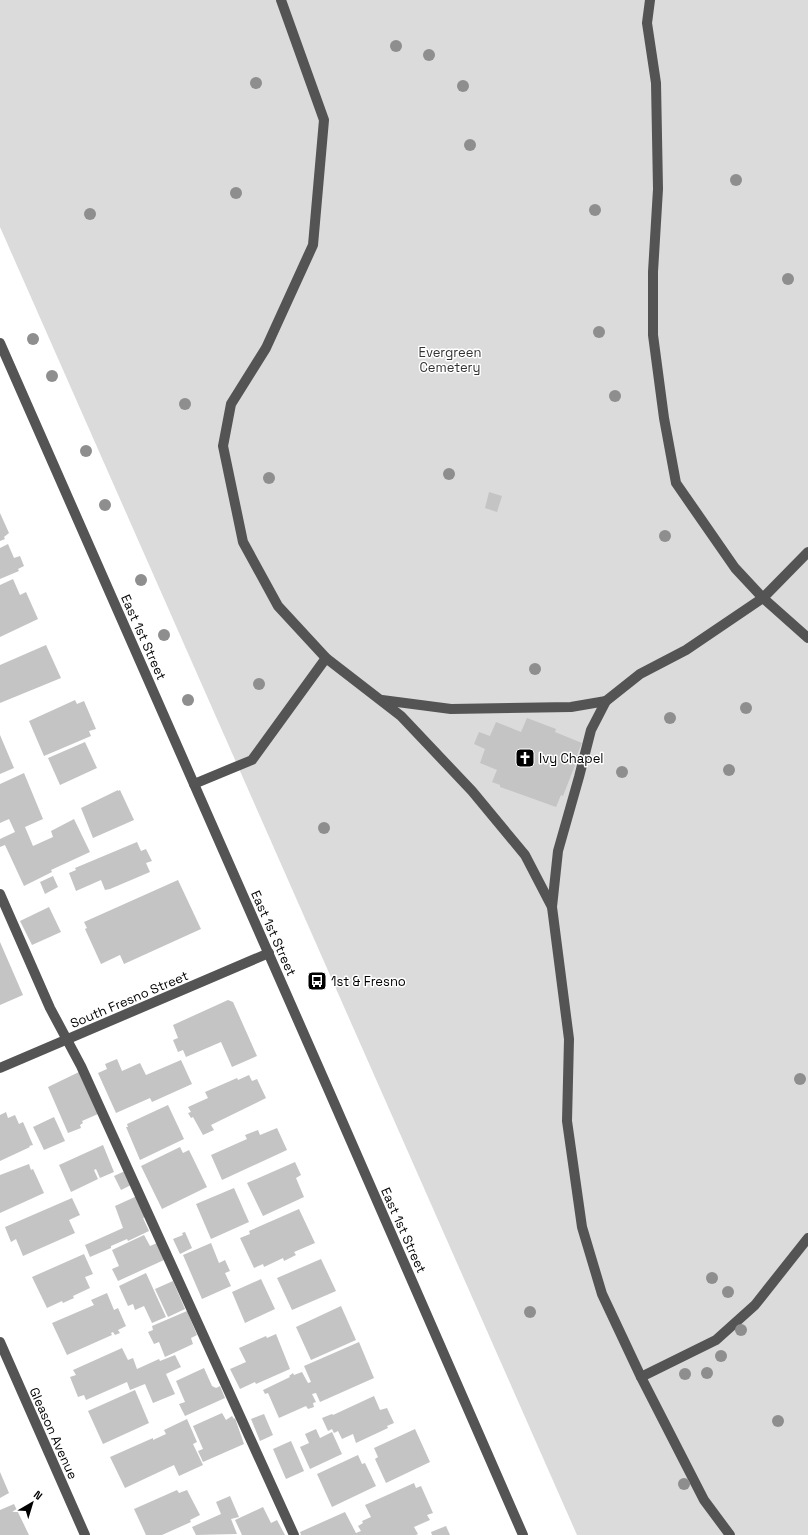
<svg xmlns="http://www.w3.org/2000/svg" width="808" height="1535" font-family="'Space Grotesk',sans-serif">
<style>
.green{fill:#dbdbdb}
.building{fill:#c4c4c4}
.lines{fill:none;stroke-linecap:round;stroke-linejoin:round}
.minor{stroke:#545454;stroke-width:10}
.tree{fill:#8e8e8e}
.labels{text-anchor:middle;stroke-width:3;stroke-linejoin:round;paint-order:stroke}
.park-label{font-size:13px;fill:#323232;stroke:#fff}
.street-label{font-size:13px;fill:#000;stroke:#fff}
.poi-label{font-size:13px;fill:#000;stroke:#fff;text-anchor:start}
</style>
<rect width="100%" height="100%" fill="#fff"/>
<polygon class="green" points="0,0 808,0 808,1535 577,1535 0,227"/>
<g class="building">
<polygon points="489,492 502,496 497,512 485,508"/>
<polygon points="0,513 9,533 4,537 5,539 0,541"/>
<polygon points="8,544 14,558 20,556 24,566 18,569 19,571 0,579 0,548"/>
<polygon points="13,579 20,595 26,592 38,619 0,637 0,585"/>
<polygon points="46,645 61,678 0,703 0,665"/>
<polygon points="75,700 77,704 84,701 96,729 89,731 91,736 44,756 29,721"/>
<polygon points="527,718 556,729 555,732 582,743 577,755 579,755 563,796 561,795 556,807 500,787 500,785 492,782 497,770 480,763 485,749 474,744 479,732 490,736 496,722 521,732"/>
<polygon points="0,735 14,768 0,774"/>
<polygon points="85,742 97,768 60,785 48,758"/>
<polygon points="24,773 43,819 25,827 33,846 53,837 51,831 74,819 90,852 51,870 52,872 24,886 5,845 0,847 0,839 15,832 9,819 0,823 0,784"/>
<polygon points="118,790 118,791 120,790 134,820 93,838 81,808"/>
<polygon points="137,842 141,851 146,849 152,861 146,863 150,872 110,889 105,890 101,880 76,891 69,873 76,870 75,868"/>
<polygon points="53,876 58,887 45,894 40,882"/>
<polygon points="178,880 201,929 124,964 120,955 101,964 85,929 87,928 84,922"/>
<polygon points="49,907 61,932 32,945 20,921"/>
<polygon points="0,942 23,995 0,1005"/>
<polygon points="228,1000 233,1002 257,1056 232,1067 221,1042 186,1057 183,1050 178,1052 173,1040 178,1038 173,1025"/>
<polygon points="117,1059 122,1071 140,1063 146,1075 181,1060 192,1084 152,1102 150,1098 116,1113 98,1073 107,1069 105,1064"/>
<polygon points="79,1072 98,1114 82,1121 83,1123 80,1125 81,1128 68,1133 48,1087"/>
<polygon points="249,1075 252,1081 257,1079 266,1098 211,1125 214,1130 203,1135 193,1117 191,1118 188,1113 191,1112 188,1107 208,1098 205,1092 237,1078 238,1080"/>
<polygon points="168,1105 184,1139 140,1160 126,1127 128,1127 127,1124"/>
<polygon points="6,1112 8,1118 15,1115 19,1124 23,1122 33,1145 29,1146 30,1147 0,1161 0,1115"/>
<polygon points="54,1117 65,1141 44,1150 33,1127"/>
<polygon points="277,1128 287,1150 222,1180 211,1155 247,1139 245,1135 258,1130 260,1135"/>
<polygon points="103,1145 114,1172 100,1178 96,1169 94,1170 98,1179 71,1192 59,1165"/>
<polygon points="180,1147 183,1153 189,1150 207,1187 162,1209 141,1166"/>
<polygon points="295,1162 301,1175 296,1178 304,1197 263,1216 247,1183"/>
<polygon points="29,1164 31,1170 33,1169 44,1193 0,1213 0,1175"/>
<polygon points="125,1171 131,1185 121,1190 114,1176"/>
<polygon points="234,1188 249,1222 211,1239 196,1204"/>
<polygon points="137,1196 146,1217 143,1218 149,1231 128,1241 127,1239 111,1246 111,1248 90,1257 85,1245 123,1228 115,1206"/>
<polygon points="72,1198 80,1215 69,1220 75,1233 23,1256 16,1239 11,1242 5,1227"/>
<polygon points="299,1209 315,1243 294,1252 296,1255 284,1261 283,1258 264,1267 263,1264 254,1268 240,1238 250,1234 249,1231"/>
<polygon points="185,1232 192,1248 180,1254 173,1239 183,1235 182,1233"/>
<polygon points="144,1235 150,1246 157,1243 164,1260 118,1281 112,1269 119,1266 112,1250"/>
<polygon points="211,1243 219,1263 225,1260 230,1271 225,1273 231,1286 202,1299 183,1255"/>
<polygon points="84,1254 93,1274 85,1277 90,1288 73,1296 74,1298 63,1303 62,1301 47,1308 32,1277"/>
<polygon points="321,1259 336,1291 292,1310 277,1278"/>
<polygon points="146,1273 166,1317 152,1323 144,1306 135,1310 133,1304 128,1306 119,1286"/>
<polygon points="261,1279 275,1309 245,1323 232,1292"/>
<polygon points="173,1281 185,1309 168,1317 155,1289"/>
<polygon points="107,1293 114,1310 118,1308 126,1326 118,1330 120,1333 115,1335 113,1332 111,1333 112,1335 67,1355 52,1323 94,1305 91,1300"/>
<polygon points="341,1306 356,1340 311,1360 296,1327"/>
<polygon points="187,1311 197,1335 191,1338 193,1344 165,1357 159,1342 154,1344 148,1332 153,1330 152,1326"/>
<polygon points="276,1334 290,1369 256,1384 255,1382 240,1389 230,1369 246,1362 239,1348 266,1336 267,1338"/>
<polygon points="359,1342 374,1378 320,1402 316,1393 312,1394 316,1402 313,1403 314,1407 308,1409 306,1406 279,1418 268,1393 265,1394 263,1390 290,1377 289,1376 293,1373 294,1375 302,1372 308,1383 311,1382 304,1366"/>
<polygon points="122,1348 128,1360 133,1358 137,1369 159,1359 160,1361 175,1355 181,1367 166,1374 175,1394 153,1403 145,1384 130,1390 127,1382 86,1400 84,1395 78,1397 70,1377 76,1375 73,1370"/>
<polygon points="204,1368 212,1386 216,1388 220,1386 225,1398 185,1416 179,1404 185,1402 176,1381"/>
<polygon points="135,1390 149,1423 103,1444 88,1411"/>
<polygon points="374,1396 380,1410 387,1408 394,1423 387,1426 388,1428 356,1443 353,1434 342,1439 338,1431 334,1433 332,1429 328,1431 322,1418 332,1414 333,1415"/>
<polygon points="222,1413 226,1420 232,1416 234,1419 235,1418 244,1444 203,1462 198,1451 203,1449 193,1426"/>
<polygon points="264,1414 273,1435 260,1441 251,1419"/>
<polygon points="187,1419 197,1442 193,1444 203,1465 179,1476 174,1465 125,1488 110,1457 153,1438 153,1440 166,1434 164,1430"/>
<polygon points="316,1429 320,1438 332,1432 342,1454 310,1469 300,1447 309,1443 305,1434"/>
<polygon points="415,1429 430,1462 386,1483 375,1459 378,1457 374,1448"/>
<polygon points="291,1441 304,1471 286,1479 273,1449"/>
<polygon points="358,1455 362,1464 365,1463 376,1486 332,1507 317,1474"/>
<polygon points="0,1472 9,1493 0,1498"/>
<polygon points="414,1483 416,1488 421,1486 433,1513 427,1515 430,1520 414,1527 418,1534 416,1535 301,1535 300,1532 345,1512 356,1533 361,1531 358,1526 363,1523 362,1521 371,1517 365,1505"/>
<polygon points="177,1490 179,1493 187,1490 200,1515 190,1520 191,1522 162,1535 146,1535 134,1509"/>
<polygon points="230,1496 239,1517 231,1519 237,1534 196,1535 192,1527 221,1514 216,1502"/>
<polygon points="14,1504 29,1535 0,1535 0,1510"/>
<polygon points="263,1507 271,1523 277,1520 285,1535 242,1535 235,1520"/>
<polygon points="446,1526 450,1535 432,1535 431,1532"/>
</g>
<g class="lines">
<g class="minor">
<polyline points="281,0 324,120 313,245 266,348 231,404 223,446 243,542 278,606 326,658 401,716 472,791 525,855 552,907 569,1039 567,1121 582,1227 602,1294 641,1377 704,1500 730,1535"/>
<polyline points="650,0 647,23 656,83 658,189 653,272 653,335 664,418 676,483 735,568 763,598 808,638"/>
<polyline points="0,343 329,1091 523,1535"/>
<polyline points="382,700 451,709 571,707 606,701"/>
<polyline points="194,784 252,760 326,658"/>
<polyline points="0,894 50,1008 81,1066 294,1535"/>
<polyline points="552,907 558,851 579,777 591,730 606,701 640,674 686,650 763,598 808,552"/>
<polyline points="0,1068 269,953"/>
<polyline points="0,1342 85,1535"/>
<polyline points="641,1377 716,1340 755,1305 808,1238"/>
</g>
</g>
<g class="tree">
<circle cx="396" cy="46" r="6"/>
<circle cx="429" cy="55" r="6"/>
<circle cx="256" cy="83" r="6"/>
<circle cx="463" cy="86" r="6"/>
<circle cx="470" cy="145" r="6"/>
<circle cx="736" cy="180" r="6"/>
<circle cx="236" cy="193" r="6"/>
<circle cx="595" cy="210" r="6"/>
<circle cx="90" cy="214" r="6"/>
<circle cx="788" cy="279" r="6"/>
<circle cx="599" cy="332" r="6"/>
<circle cx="33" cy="339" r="6"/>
<circle cx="52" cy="376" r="6"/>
<circle cx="615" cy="396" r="6"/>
<circle cx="185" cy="404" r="6"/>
<circle cx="86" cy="451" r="6"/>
<circle cx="449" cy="474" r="6"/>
<circle cx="269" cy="478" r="6"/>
<circle cx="105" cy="505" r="6"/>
<circle cx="665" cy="536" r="6"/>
<circle cx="141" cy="580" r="6"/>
<circle cx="164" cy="635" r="6"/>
<circle cx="535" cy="669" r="6"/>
<circle cx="259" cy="684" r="6"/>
<circle cx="188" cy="700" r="6"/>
<circle cx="746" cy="708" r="6"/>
<circle cx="670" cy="718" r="6"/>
<circle cx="729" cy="770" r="6"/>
<circle cx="622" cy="772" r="6"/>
<circle cx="324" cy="828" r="6"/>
<circle cx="800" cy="1079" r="6"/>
<circle cx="712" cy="1278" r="6"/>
<circle cx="728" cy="1292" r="6"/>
<circle cx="530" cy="1312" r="6"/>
<circle cx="741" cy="1330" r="6"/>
<circle cx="721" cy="1356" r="6"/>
<circle cx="707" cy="1373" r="6"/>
<circle cx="685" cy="1374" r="6"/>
<circle cx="778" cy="1421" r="6"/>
<circle cx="684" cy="1484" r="6"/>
</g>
<defs>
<symbol id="church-square" viewBox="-11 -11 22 22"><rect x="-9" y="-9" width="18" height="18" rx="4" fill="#000" stroke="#fff"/><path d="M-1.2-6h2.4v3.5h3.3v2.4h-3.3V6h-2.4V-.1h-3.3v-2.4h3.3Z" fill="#fff"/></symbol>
<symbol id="bus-square" viewBox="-11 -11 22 22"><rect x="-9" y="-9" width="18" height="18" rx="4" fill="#000" stroke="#fff"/><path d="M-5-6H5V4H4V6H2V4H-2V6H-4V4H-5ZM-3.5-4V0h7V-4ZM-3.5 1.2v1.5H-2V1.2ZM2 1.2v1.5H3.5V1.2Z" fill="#fff"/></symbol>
</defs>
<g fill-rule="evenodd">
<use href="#church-square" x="514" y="747" width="22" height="22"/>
<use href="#bus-square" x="306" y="970" width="22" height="22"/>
</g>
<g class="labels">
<g class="park-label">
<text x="450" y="357">Evergreen<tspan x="450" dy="15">Cemetery</tspan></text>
</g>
<g class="street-label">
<text transform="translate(144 637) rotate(66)" y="5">East 1st Street</text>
<text transform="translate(274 933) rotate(66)" y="5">East 1st Street</text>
<text transform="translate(129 999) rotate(-23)" y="5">South Fresno Street</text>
<text transform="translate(404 1230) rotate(66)" y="5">East 1st Street</text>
<text transform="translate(54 1433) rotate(66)" y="5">Gleason Avenue</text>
</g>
<g class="poi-label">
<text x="539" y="763">Ivy Chapel</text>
<text x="331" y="986">1st &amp; Fresno</text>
</g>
</g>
<g transform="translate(32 1503) rotate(38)" stroke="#ffffff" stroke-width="3" paint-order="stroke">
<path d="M0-3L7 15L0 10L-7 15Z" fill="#000000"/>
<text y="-6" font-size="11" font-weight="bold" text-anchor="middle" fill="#000000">N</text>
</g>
</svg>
